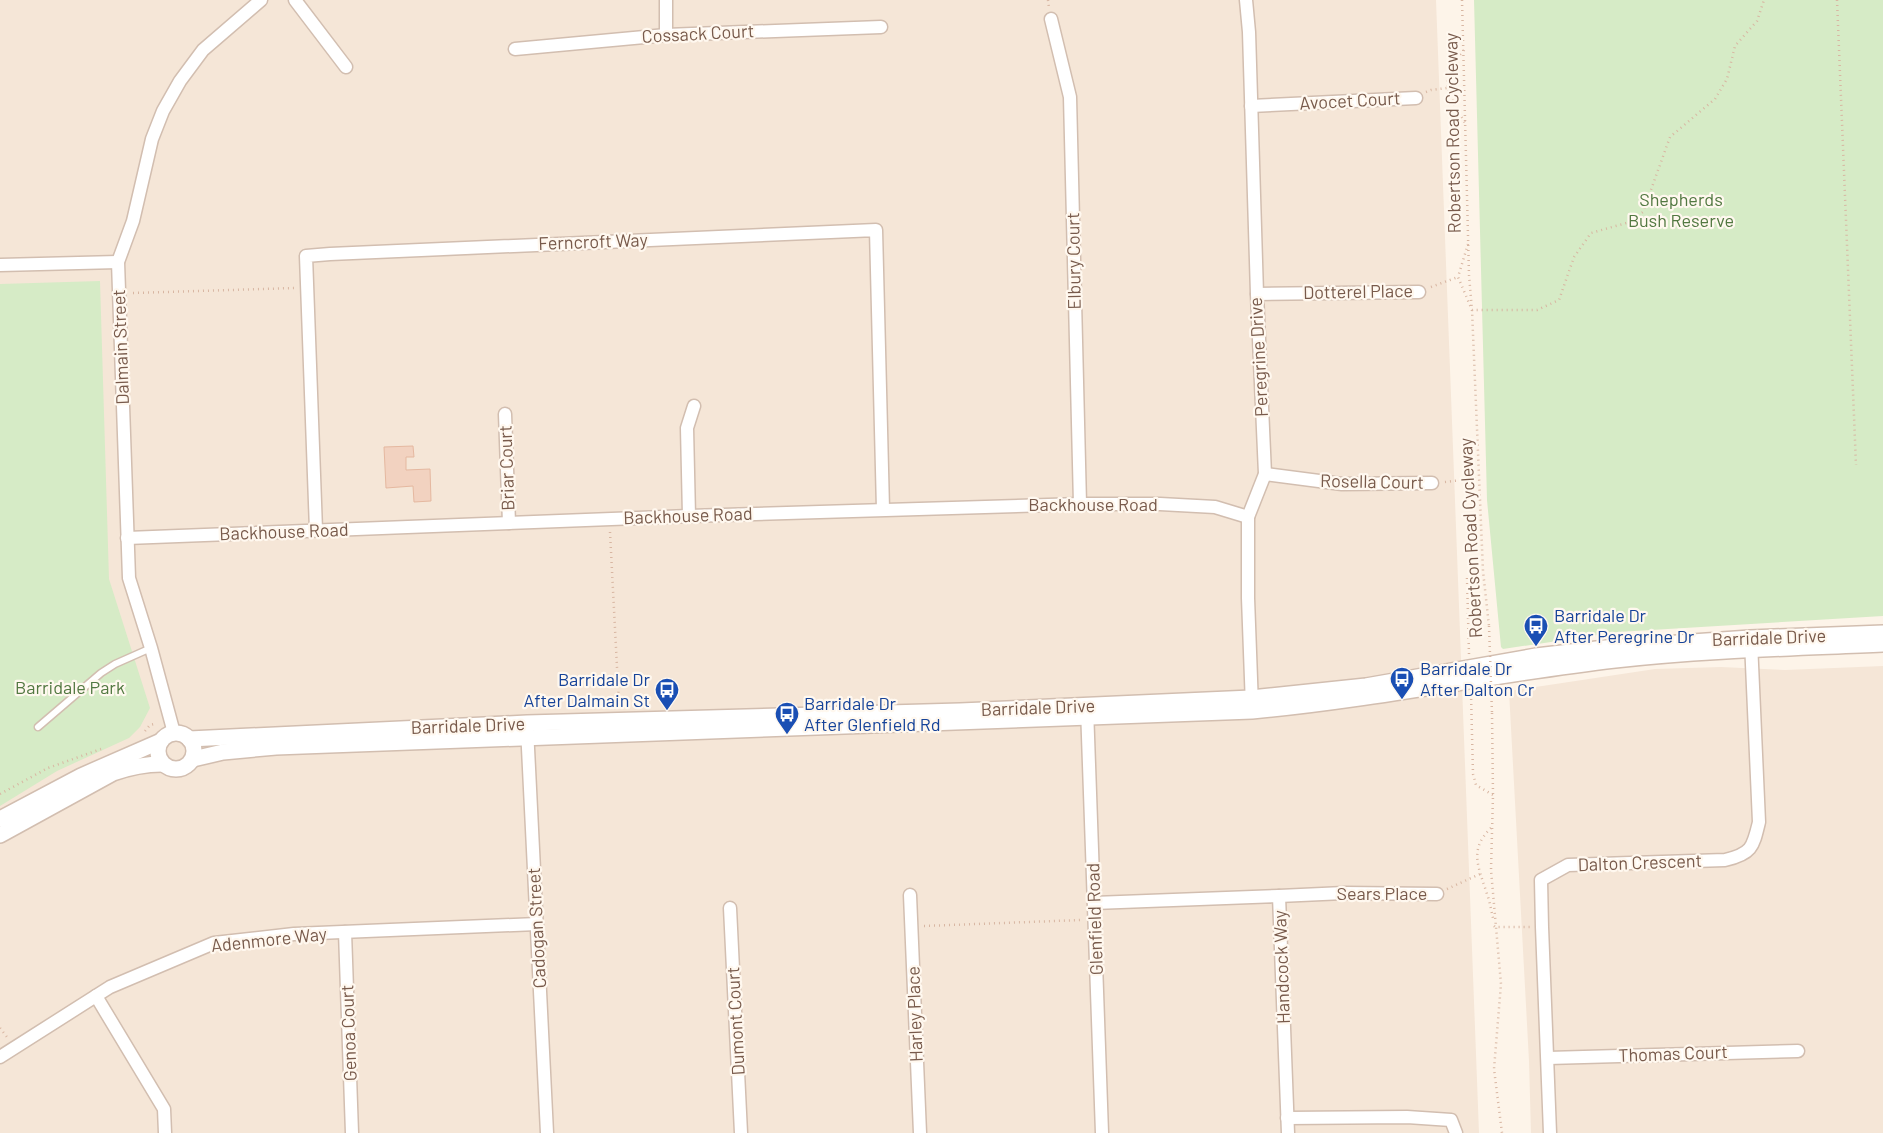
<svg xmlns="http://www.w3.org/2000/svg" width="1883" height="1133" font-family="Barlow,sans-serif">
<style>
.residential{fill:#f5e6d7}
.green{fill:#d6ebc6}
.building{fill:#f2d2c0;stroke:#e5b8a0}
.lines{fill:none;stroke-linecap:round;stroke-linejoin:round}
.service-casing{stroke:#d2beb0;stroke-width:9}
.minor-casing{stroke:#d2beb0;stroke-width:15}
.tertiary-casing{stroke:#d2beb0;stroke-width:18}
.path{stroke:#d8b6a2;stroke-width:2.5;stroke-dasharray:1 4;stroke-linecap:butt}
.service{stroke:#fff;stroke-width:6}
.minor{stroke:#fff;stroke-width:12}
.tertiary{stroke:#fff;stroke-width:15}
.path-bridge{stroke:#d8b6a2;stroke-width:2.5;stroke-dasharray:1 4;stroke-linecap:butt}
.labels{text-anchor:middle;stroke-width:4.5;stroke-linejoin:round;paint-order:stroke}
.street-label{font-size:18px;fill:#785a4b;stroke:#fff8ef}
.park-label{font-size:18px;fill:#527841;stroke:#fff8ef}
.transit-label{font-size:18px;fill:#164399;stroke:#fff8ef;text-anchor:start}
</style>
<rect width="100%" height="100%" fill="#fdf4e9"/>
<g class="residential">
<polygon points="0,0 1436,0 1479,1133 0,1133"/>
<polygon points="1883,666 1883,1133 1531,1133 1529,1061 1509,691 1655,669 1721,667 1785,670"/>
</g>
<g class="green">
<polygon points="1474,0 1883,0 1883,616 1618,632 1503,649 1501,647 1487,500"/>
<polygon points="100,281 109,579 150,708 140,727 129,738 57,771 0,806 0,284"/>
</g>
<polygon class="building" points="413,446 414,457 406,457 406,470 430,469 431,501 414,502 413,486 386,488 384,447"/>
<g class="lines">
<defs>
<polyline id="service" points="38,727 101,673 115,664 151,648"/>
<g id="minor">
<polyline points="295,0 346,67"/>
<polyline points="666,0 666,35"/>
<polyline points="1246,0 1249,32 1257,294 1265,474 1248,517 1248,598 1252,706"/>
<polyline points="1051,19 1070,97 1080,504"/>
<polyline points="515,49 666,35 881,27"/>
<polyline points="1251,106 1416,98"/>
<polyline points="0,265 118,262"/>
<polyline points="1257,294 1419,292"/>
<polyline points="505,414 509,523"/>
<polyline points="1265,474 1342,484 1432,483"/>
<polyline points="689,516 687,428 694,406"/>
<polyline points="316,530 306,256 330,254 876,230 883,509"/>
<polyline points="127,538 689,516 1080,504 1160,504 1215,507 1248,517"/>
<polyline points="1087,708 1102,1133"/>
<polyline points="527,728 547,1133"/>
<polyline points="174,733 151,648 129,578 118,262 133,221 152,139 163,111 180,81 203,50 261,0"/>
<polyline points="910,895 920,1133"/>
<polyline points="1279,896 1344,893 1437,894"/>
<polyline points="1094,903 1279,896 1288,1133"/>
<polyline points="730,908 741,1133"/>
<polyline points="345,932 352,1133"/>
<polyline points="96,996 164,1109 165,1133"/>
<polyline points="0,1057 110,987 214,943 294,934 537,924"/>
<polyline points="1548,1058 1798,1051"/>
<polyline points="1287,1118 1407,1117 1451,1120 1456,1133"/>
<path d="M 1550,1133 L 1542,927 L 1541,880 L 1568,865 L 1725,860 C 1752,854 1753,847 1759,822 L 1751,642"/>
</g>
<g id="tertiary">
<circle cx="176" cy="751" r="18"/>
<polyline points="189,739 527,723 960,711 1251,698 1366,686 1536,656 1605,648 1750,638 1883,633"/>
<path d="M 193,759 L 223,752 L 276,747 L 1252,711 C 1374,700 1494,674 1615,660 C 1704,650 1794,648 1883,644"/>
<polyline points="0,819 81,776 161,741"/>
<path d="M 0,835 L 113,773 C 130,767 144,764 162,764"/>
</g>
</defs>
<use href="#service" class="service-casing"/>
<use href="#minor" class="minor-casing"/>
<use href="#tertiary" class="tertiary-casing"/>
<g class="path">
<polyline points="1048,0 1049,8"/>
<polyline points="1462,0 1469,275 1472,310 1483,571 1489,626"/>
<polyline points="1837,0 1856,465"/>
<path d="M 1464,50 C 1437,81 1448,93 1465,123"/>
<polyline points="1426,92 1431,90 1447,88"/>
<polyline points="1468,244 1458,277 1472,310 1537,310 1559,300 1574,257 1591,233 1630,222 1643,212 1670,137 1715,99 1727,79 1735,46 1757,21 1764,0"/>
<polyline points="1431,287 1458,277"/>
<polyline points="133,293 295,288"/>
<polyline points="1445,482 1478,478"/>
<polyline points="610,532 619,706"/>
<polyline points="1469,654 1467,578 1473,572 1483,571"/>
<polyline points="1471,694 1473,774 1476,785 1493,795"/>
<polyline points="1492,713 1493,795 1491,870 1501,984 1494,1069 1502,1133"/>
<polyline points="145,731 150,725 154,724"/>
<polyline points="0,794 48,768 101,749"/>
<path d="M 1491,828 C 1468,850 1479,868 1487,894 C 1490,902 1491,910 1493,918"/>
<polyline points="1447,889 1480,874"/>
<polyline points="924,926 1081,920"/>
<polyline points="1494,926 1495,927 1530,927"/>
<polyline points="0,1028 7,1037"/>
</g>
<use href="#service" class="service"/>
<use href="#minor" class="minor"/>
<use href="#tertiary" class="tertiary"/>
<polyline class="path-bridge" points="1489,626 1492,713"/>
</g>
<defs>
<symbol id="bus-pin" viewBox="-11 -11 22 30"><path d="M0 17L-7.5 6A9.5 9.5 0 1 1 7.5 6Z" fill="#1a4fb4" stroke="#fff8ef"/><path d="M-5-6H5V4H4V6H2V4H-2V6H-4V4H-5ZM-3.5-4V0h7V-4ZM-3.5 1.2v1.5H-2V1.2ZM2 1.2v1.5H3.5V1.2Z" fill="#fff"/></symbol>
</defs>
<g fill-rule="evenodd">
<use href="#bus-pin" x="1522" y="612" width="28" height="38"/>
<use href="#bus-pin" x="1388" y="665" width="28" height="38"/>
<use href="#bus-pin" x="653" y="676" width="28" height="38"/>
<use href="#bus-pin" x="773" y="700" width="28" height="38"/>
</g>
<g class="labels">
<g class="street-label">
<text transform="translate(698 34) rotate(-3)" y="6">Cossack Court</text>
<text transform="translate(1350 101) rotate(-3)" y="6">Avocet Court</text>
<text transform="translate(1453 133) rotate(-91)" y="6">Robertson Road Cycleway</text>
<text transform="translate(593 242) rotate(-2)" y="6">Ferncroft Way</text>
<text transform="translate(1074 261) rotate(-91)" y="6">Elbury Court</text>
<text transform="translate(1358 292) rotate(-1)" y="6">Dotterel Place</text>
<text transform="translate(121 347) rotate(-92)" y="6">Dalmain Street</text>
<text transform="translate(1259 357) rotate(-93)" y="6">Peregrine Drive</text>
<text transform="translate(507 468) rotate(-92)" y="6">Briar Court</text>
<text transform="translate(1372 482) rotate(1)" y="6">Rosella Court</text>
<text x="1093" y="511">Backhouse Road</text>
<text transform="translate(688 516) rotate(-2)" y="6">Backhouse Road</text>
<text transform="translate(284 532) rotate(-2)" y="6">Backhouse Road</text>
<text transform="translate(1471 538) rotate(-93)" y="6">Robertson Road Cycleway</text>
<text transform="translate(1769 638) rotate(-2)" y="6">Barridale Drive</text>
<text transform="translate(1038 708) rotate(-2)" y="6">Barridale Drive</text>
<text transform="translate(468 726) rotate(-2)" y="6">Barridale Drive</text>
<text transform="translate(1640 863) rotate(-2)" y="6">Dalton Crescent</text>
<text x="1382" y="900">Sears Place</text>
<text transform="translate(1095 919) rotate(-92)" y="6">Glenfield Road</text>
<text transform="translate(537 928) rotate(-93)" y="6">Cadogan Street</text>
<text transform="translate(269 940) rotate(-6)" y="6">Adenmore Way</text>
<text transform="translate(1282 967) rotate(-92)" y="6">Handcock Way</text>
<text transform="translate(915 1014) rotate(-92)" y="6">Harley Place</text>
<text transform="translate(736 1021) rotate(-93)" y="6">Dumont Court</text>
<text transform="translate(349 1033) rotate(-92)" y="6">Genoa Court</text>
<text transform="translate(1673 1054) rotate(-2)" y="6">Thomas Court</text>
</g>
<g class="park-label">
<text x="1681" y="206">Shepherds<tspan x="1681" dy="21">Bush Reserve</tspan></text>
<text x="70" y="694">Barridale Park</text>
</g>
<g class="transit-label">
<text x="1554" y="622">Barridale Dr<tspan x="1554" dy="21">After Peregrine Dr</tspan></text>
<text x="1420" y="675">Barridale Dr<tspan x="1420" dy="21">After Dalton Cr</tspan></text>
<text x="650" y="686" text-anchor="end">Barridale Dr<tspan x="650" dy="21">After Dalmain St</tspan></text>
<text x="804" y="710">Barridale Dr<tspan x="804" dy="21">After Glenfield Rd</tspan></text>
</g>
</g>
</svg>
